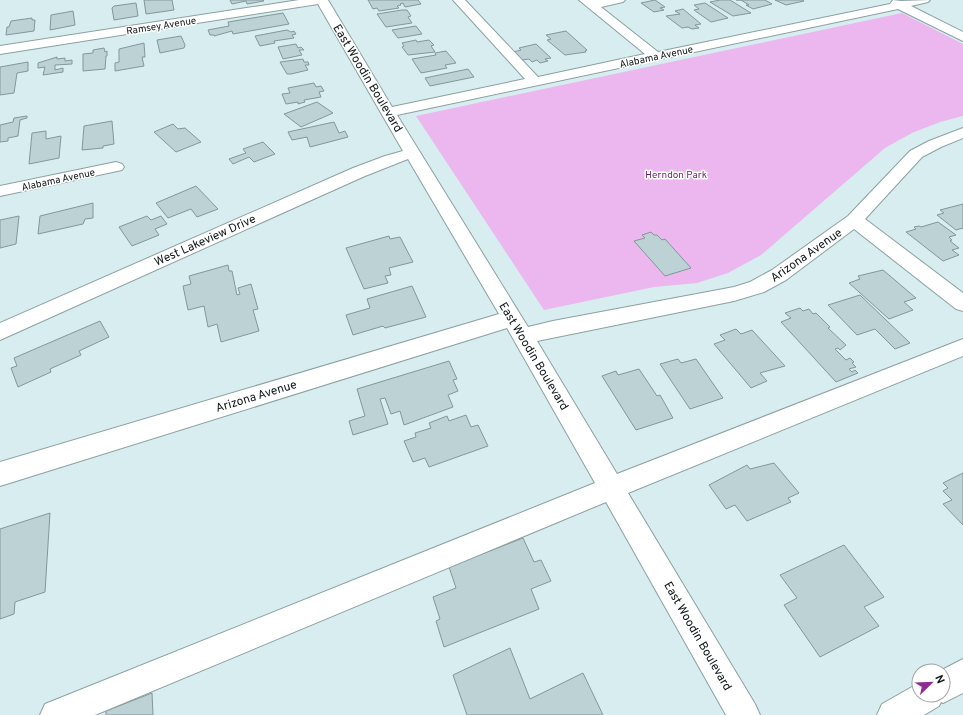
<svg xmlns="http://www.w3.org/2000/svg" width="963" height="715" font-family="Overpass,sans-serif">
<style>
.green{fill:#ecb7ee}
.building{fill:#bcd2d4;stroke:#829799}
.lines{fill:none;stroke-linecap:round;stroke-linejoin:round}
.minor-casing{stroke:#8ba0a2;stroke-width:2}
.minor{fill:#fff;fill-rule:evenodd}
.labels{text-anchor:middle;stroke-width:3;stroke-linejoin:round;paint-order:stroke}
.far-street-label{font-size:10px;fill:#0e1516;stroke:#fff}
.far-park-label{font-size:10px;fill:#6b2a70;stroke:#fff}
.street-label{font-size:12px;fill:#0e1516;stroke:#fff}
</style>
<rect width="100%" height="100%" fill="#d7edef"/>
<polygon class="green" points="902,13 963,44 963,116 940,122 912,133 885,148 761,255 728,273 697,283 654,287 544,310 416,116"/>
<g class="building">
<polygon points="144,0 172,0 174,10 146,14"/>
<polygon points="230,0 263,0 264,1 247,4 246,1 232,4"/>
<polygon points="368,0 418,0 421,4 405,7 403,3 400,4 401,5 397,6 399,8 379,11 377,8 373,9"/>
<polygon points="655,0 665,7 660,8 664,10 654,12 641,3"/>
<polygon points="720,0 730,0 751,13 733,16 710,2"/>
<polygon points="736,0 765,0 772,4 753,9 746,5 749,5 741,0"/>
<polygon points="775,0 802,0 804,1 786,5"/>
<polygon points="136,3 138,16 114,20 112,8 114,6"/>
<polygon points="705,3 728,18 711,22 694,10 699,9 694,5"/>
<polygon points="683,9 701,24 695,25 699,28 692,29 688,27 682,28 666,16 680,14 675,11"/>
<polygon points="402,10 407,10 411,16 408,17 412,23 386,27 377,14"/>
<polygon points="73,11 75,25 50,30 51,15"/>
<polygon points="283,13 289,24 233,34 232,31 214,36 214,35 210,35 208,30 229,26 228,22"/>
<polygon points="32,18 32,20 35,20 34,31 6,35 7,27 9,27 11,21"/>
<polygon points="416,26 422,34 398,38 392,30"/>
<polygon points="287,30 291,32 294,31 296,34 292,35 294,38 274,41 275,43 260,46 255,36"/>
<polygon points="566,31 587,50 585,51 586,52 565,55 547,40 551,39 546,35"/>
<polygon points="181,36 185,45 184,48 160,53 157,40"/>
<polygon points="416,40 417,42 429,40 434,45 431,46 435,52 408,55 402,47 404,46 402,43"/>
<polygon points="144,43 145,57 142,57 144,66 115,71 115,63 119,62 119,49"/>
<polygon points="296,44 298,48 301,47 304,50 299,50 302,55 283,59 278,47"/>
<polygon points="536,44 551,58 545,59 548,61 540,63 537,60 532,62 529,59 522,60 513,52 521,50 519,48"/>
<polygon points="104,48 105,52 107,51 107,56 106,56 105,69 83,71 83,54 93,53 93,50"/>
<polygon points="446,51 456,63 445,65 447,68 421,73 412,59 436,55 435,53"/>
<polygon points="57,57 57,59 65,58 65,61 72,60 72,64 55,65 55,70 63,68 63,72 43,75 45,67 38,68 38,63"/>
<polygon points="303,59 304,62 308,62 309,65 305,65 308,70 291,74 287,74 280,62"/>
<polygon points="28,62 28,71 17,73 14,93 0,95 0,67"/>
<polygon points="468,69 474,77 430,86 425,78"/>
<polygon points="314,83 316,87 321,86 324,91 319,92 321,97 304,100 305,102 298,104 298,102 286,104 282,94 290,93 288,88"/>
<polygon points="317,102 333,113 301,127 284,114"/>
<polygon points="27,116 27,118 20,120 18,136 8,138 8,141 0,142 0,125 13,122 14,118"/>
<polygon points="112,121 114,144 103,146 103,148 82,150 84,126"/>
<polygon points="334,122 339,133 345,131 348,137 310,147 307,137 292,140 288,132"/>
<polygon points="173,124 178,129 185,128 201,142 176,152 154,132"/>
<polygon points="46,131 46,139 61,136 59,158 29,164 32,133"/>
<polygon points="263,142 275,154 254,162 249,157 233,164 229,159 246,153 243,149"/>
<polygon points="196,186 218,209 197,217 191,209 168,218 156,203"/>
<polygon points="93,203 93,218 85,219 83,224 38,234 40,216"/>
<polygon points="963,204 963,228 956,230 937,215 944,213 940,210"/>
<polygon points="19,216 16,244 0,248 0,220"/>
<polygon points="147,216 151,220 161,216 167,224 155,229 159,235 132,246 119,227"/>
<polygon points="938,222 956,235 949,237 952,240 950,241 959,248 952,250 959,255 943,261 906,232 916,229 914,227 919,226 921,227"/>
<polygon points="651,232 654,235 657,235 662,240 665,239 691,268 665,276 634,241 645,238 642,235"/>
<polygon points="389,236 390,239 400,237 413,262 389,268 391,275 385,276 388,283 364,289 346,248"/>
<polygon points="228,265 229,271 232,271 237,295 240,294 238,288 251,284 258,309 253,310 259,331 221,342 217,324 208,327 204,306 188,310 183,286 191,284 189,276"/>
<polygon points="883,270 916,298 904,302 913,310 889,319 849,283 860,279 858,276"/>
<polygon points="412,286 426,317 385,328 383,326 353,335 346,315 370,308 367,299"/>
<polygon points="860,295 910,343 895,349 875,329 857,335 828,305"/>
<polygon points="800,308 803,311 809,309 813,314 816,313 830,327 828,328 846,345 840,350 838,348 835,349 846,360 850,358 854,362 852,363 856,367 849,369 852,372 855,370 858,373 836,382 781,322 791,318 785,313"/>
<polygon points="100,321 109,337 79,351 81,355 50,369 51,372 18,387 11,368 17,366 14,358"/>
<polygon points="736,329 741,334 752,330 785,366 760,373 767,381 751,388 714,344 725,340 720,335"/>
<polygon points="678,359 681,363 696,359 723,398 690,409 660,364"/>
<polygon points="449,361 457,379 453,380 458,391 448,395 453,407 404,425 400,411 391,414 385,398 380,399 388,424 353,435 349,421 365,416 357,389"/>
<polygon points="639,369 657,396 660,395 673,418 636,430 602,376 616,371 618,375"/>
<polygon points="466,415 471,427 478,425 488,446 429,467 425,458 413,462 404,441 416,437 415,433 431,428 429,423 447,416 449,421"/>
<polygon points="774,463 799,493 788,498 791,502 747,521 735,505 726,509 709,485 747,465 750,469"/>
<polygon points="963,473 963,525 943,504 952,500 943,491 948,488 943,483"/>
<polygon points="50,513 45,592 15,602 14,614 0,619 0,529"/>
<polygon points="523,538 534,562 541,560 551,581 531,589 539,609 444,647 436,621 440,619 433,597 456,588 449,567"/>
<polygon points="844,545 884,597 864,607 879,626 820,657 784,605 797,598 780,575"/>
<polygon points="510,648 530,699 583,673 603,715 467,715 453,675"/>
<polygon points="152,693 153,715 106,715 106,711"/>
</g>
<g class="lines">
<defs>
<g id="minor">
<polygon points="299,0 328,0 392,107 525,79 453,0 465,0 538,77 645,54 579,0 625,0 623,2 601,7 658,52 890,4 893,0 901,1 930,0 928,2 911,6 963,32 963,41 898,9 397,115 528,327 553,321 734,287 750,282 772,270 848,216 910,151 929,141 963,128 963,138 941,147 922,157 865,219 963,293 963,311 956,309 854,229 786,280 764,292 734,301 537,341 617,474 963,339 963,356 628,493 755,704 760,715 726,715 606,502 95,715 40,715 45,704 595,483 507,328 0,486 0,462 499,314 408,159 365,176 0,340 0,323 353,168 385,156 403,151 318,4 0,54 0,46"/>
<polygon points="116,162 122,164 124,167 122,170 0,196 0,186"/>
<polygon points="963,659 963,693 943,703 941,702 939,706 924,715 877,715 882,704 919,683 919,695 943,695 943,671 940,671"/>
</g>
</defs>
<use href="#minor" class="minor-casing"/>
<use href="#minor" class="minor"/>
</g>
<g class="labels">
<g class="far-street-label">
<text transform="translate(161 25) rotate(-9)" y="4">Ramsey Avenue</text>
<text transform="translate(656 56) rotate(-12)" y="4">Alabama Avenue</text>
<text transform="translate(58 179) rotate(-12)" y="4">Alabama Avenue</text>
</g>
<g class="far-park-label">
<text x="676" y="178">Herndon Park</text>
</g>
<g class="street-label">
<text transform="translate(368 78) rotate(59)" y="4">East Woodin Boulevard</text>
<text transform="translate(205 240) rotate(-24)" y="4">West Lakeview Drive</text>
<text transform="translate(806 255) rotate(-35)" y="4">Arizona Avenue</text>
<text transform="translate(534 356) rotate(59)" y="4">East Woodin Boulevard</text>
<text transform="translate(256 396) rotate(-17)" y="4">Arizona Avenue</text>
<text transform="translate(698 636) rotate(60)" y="4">East Woodin Boulevard</text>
</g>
</g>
<g transform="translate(931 683) rotate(67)"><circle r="19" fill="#ffffff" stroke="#9fa1a2"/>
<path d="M0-3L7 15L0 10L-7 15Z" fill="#8d2c94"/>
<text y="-6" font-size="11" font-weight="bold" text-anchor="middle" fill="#0e1516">N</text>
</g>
</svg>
